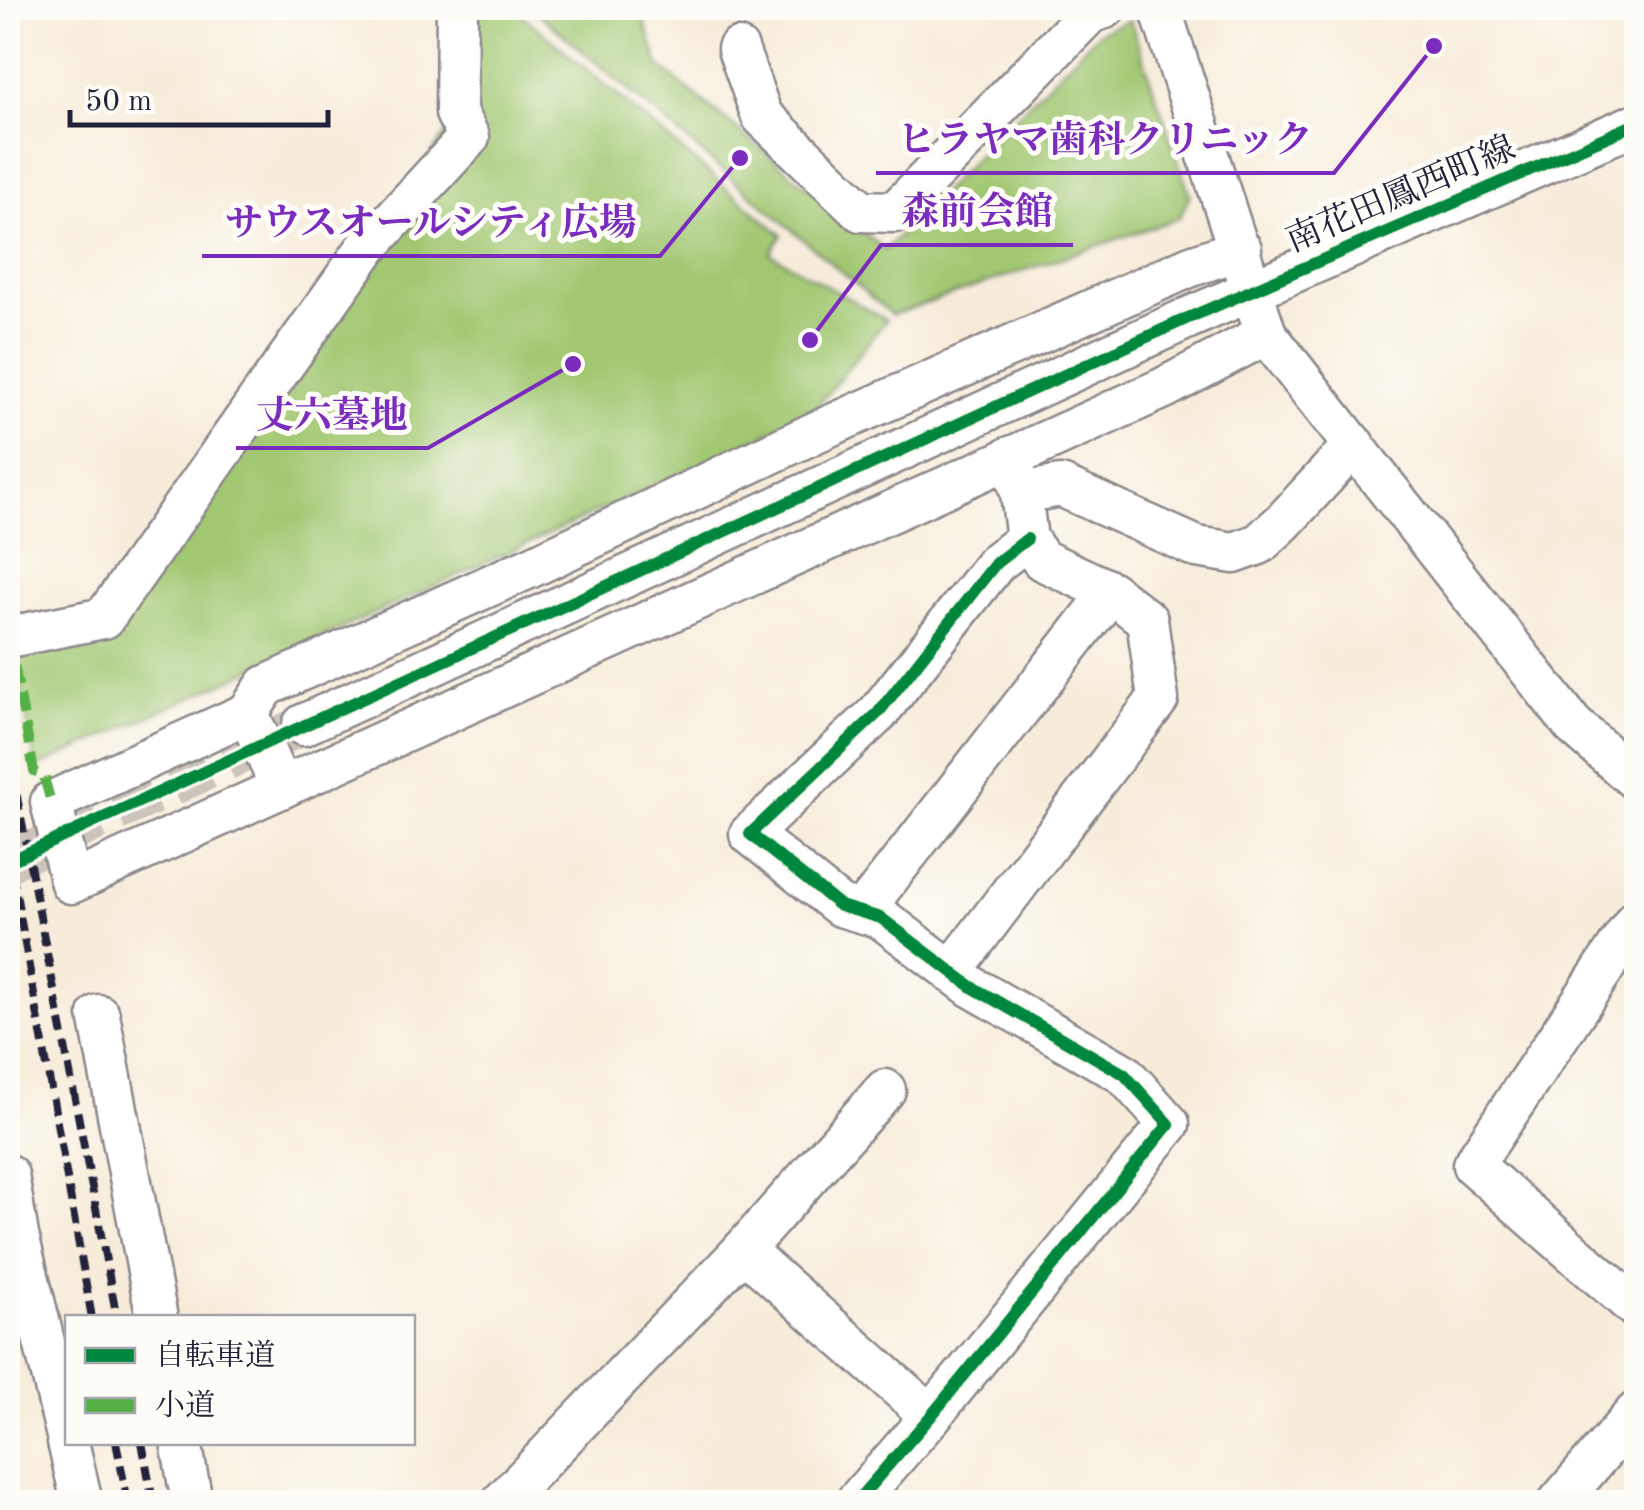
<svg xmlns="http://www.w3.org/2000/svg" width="1644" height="1510" font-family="'Old Standard TT','Noto Serif JP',serif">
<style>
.green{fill:#a1c771;stroke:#627456;stroke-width:2.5}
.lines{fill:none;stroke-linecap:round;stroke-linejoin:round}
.minor-tunnel{stroke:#ccc4ba;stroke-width:40;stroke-dasharray:40 20;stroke-linecap:butt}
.minor-casing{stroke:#8c878a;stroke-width:45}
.minor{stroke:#fff;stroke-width:40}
.rail{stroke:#22223b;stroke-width:8;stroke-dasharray:15 8;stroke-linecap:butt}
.quiet{stroke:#55b146;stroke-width:10;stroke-dasharray:20 10;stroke-linecap:butt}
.cycleway-casing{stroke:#fdfcf7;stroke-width:19}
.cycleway{stroke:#00873e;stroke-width:12}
.labels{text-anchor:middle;stroke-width:10;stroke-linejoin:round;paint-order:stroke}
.street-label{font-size:35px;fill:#22223b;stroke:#fdfcf7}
.leader{fill:none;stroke:#7b2cbf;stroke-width:4}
.callout-dot{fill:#7b2cbf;stroke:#fdfcf7;stroke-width:4}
.callout-label{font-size:38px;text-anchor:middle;font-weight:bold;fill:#7b2cbf;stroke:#fdfcf7;stroke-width:10;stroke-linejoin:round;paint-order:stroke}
</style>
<rect width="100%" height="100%" fill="#fdfcf7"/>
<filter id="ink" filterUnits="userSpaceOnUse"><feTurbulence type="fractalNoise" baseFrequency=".01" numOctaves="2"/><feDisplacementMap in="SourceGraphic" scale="20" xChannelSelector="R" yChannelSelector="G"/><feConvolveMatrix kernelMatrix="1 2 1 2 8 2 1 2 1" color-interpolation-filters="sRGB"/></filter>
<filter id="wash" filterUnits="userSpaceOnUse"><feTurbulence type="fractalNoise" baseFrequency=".0048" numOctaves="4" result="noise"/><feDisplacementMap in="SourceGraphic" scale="40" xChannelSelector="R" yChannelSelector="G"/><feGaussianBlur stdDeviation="2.25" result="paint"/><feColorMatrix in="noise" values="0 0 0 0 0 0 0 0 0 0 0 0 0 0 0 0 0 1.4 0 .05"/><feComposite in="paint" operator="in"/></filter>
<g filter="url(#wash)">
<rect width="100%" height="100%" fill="#f7ecda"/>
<g class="green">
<polygon points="465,8 514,8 782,235 770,253 886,320 815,409 744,445 36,768 15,657 112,629 466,103"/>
<polygon points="532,8 640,8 659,66 885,250 1099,32 1130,20 1190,195 1179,218 892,315"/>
</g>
</g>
<g filter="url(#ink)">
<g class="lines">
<polyline class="minor-tunnel" points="8,862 303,725"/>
<defs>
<g id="minor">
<polyline points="1160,8 1266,334 1573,725 1636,780"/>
<polyline points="738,49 762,116 861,211 895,212 1090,13 1105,8"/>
<polyline points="1021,493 1061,486 1197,547 1234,553 1259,544 1283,522 1354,445"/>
<polyline points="9,637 104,618 365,250 469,137 456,113 457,8"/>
<polyline points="248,713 51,802 71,883 1164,388 1266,334"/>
<polyline points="303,725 1188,318 1636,124"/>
<polyline points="281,788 248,713 266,686 531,567 816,432 1191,266 1241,249"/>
<polyline points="862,912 1111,592"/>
<polyline points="1636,920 1473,1165 1636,1308"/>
<polyline points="951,972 1158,699 1147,620 1111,592 1042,560 1027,539 1021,493 1010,457"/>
<polyline points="99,1015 157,1318"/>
<polyline points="8,1175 18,1235 68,1440"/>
<polyline points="743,1250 931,1416"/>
<polyline points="68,1442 82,1502"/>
<polyline points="181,1442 192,1502"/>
<polyline points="502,1502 743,1250 885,1090"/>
<polyline points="856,1502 931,1416 1169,1124 1124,1074 972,987 881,918 840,906 750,834 878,713 996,563 1027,539"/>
<polyline points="1559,1502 1636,1412"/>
</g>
</defs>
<use href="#minor" class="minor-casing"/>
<use href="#minor" class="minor"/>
<g class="rail">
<polyline points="8,750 117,1318"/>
<polyline points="8,849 92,1318"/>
<polyline points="116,1442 128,1502"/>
<polyline points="142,1442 153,1502"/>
</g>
<polyline class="quiet" points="9,637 34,771 43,774 51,802"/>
<defs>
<g id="cycleway">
<polyline points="8,862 1188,318 1636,124"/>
<polyline points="856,1502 931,1416 1169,1124 1124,1074 972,987 881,918 840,906 750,834 878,713 996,563 1027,539"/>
</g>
</defs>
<use href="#cycleway" class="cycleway-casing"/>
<use href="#cycleway" class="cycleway"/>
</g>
</g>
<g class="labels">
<g class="street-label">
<text transform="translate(1400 193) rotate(-23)" y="12">南花田鳳西町線</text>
</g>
</g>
<path class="leader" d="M1434 46L1334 173H876M810 340L881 245H1073M740 158L660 256H202M573 364L428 448H236"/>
<g class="callout-dot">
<circle cx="1434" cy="46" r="10"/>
<circle cx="810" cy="340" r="10"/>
<circle cx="740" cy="158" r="10"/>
<circle cx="573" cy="364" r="10"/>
</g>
<g class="callout-label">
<text x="1105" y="152">ヒラヤマ歯科クリニック</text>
<text x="977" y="224">森前会館</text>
<text x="431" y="235">サウスオールシティ広場</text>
<text x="332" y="428">丈六墓地</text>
</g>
<rect width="1644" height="1510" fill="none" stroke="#fdfcf7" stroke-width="40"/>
<rect x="65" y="1315" width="350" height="130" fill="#fdfcf7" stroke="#a5a5ac" stroke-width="2.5"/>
<rect x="85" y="1348" width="50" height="15" fill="#00873e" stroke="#a5a5ac" stroke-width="2.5"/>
<text x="155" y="1365" font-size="30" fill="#22223b">自転車道</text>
<rect x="85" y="1398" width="50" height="15" fill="#55b146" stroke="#a5a5ac" stroke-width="2.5"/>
<text x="155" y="1415" font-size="30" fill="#22223b">小道</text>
<path d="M70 110v15h258v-15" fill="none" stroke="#22223b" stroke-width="5"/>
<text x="85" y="110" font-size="30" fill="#22223b" stroke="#fdfcf7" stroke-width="8" paint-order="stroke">50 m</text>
</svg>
